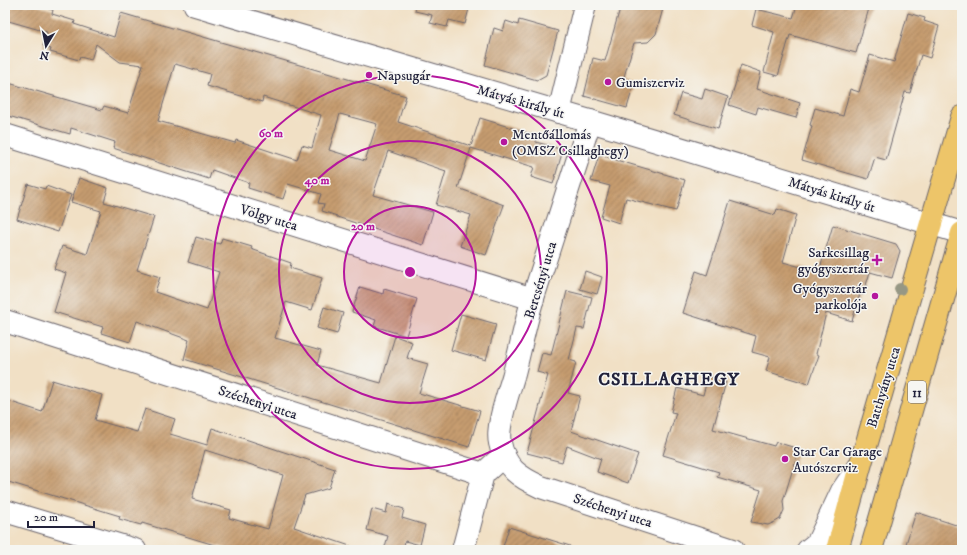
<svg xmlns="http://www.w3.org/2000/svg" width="967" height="555" font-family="'IM FELL DW Pica',serif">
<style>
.building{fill:url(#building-hatch);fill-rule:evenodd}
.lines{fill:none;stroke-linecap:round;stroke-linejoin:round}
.minor-casing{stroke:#6a646b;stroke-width:24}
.major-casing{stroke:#6a646b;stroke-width:24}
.minor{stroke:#fff;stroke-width:22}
.major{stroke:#edc569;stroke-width:22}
.tree{fill:#969784}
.ring{fill:none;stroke:#b5179e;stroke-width:2}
.poi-dot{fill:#b5179e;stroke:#f6f6f2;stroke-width:1.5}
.labels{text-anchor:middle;stroke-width:3;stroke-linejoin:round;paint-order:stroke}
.shield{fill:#f6f6f2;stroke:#626272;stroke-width:1}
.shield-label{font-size:13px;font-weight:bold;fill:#22223b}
.poi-label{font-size:14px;fill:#22223b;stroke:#f6f6f2;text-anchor:start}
.street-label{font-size:14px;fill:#22223b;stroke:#f6f6f2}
.district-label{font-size:18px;font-weight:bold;letter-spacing:1px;fill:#22223b;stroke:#f6f6f2}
.centre{fill:#b5179e;stroke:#f6f6f2;stroke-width:2}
.ring-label{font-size:12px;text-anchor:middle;font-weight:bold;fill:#b5179e;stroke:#f6f6f2;stroke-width:3;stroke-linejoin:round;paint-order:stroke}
</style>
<defs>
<pattern id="building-hatch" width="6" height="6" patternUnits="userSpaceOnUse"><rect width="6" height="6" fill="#c69c6f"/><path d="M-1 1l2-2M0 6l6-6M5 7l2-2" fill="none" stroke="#a07f5c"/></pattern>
</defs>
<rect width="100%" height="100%" fill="#f6f6f2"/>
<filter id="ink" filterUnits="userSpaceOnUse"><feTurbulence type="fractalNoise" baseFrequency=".025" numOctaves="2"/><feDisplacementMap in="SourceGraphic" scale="8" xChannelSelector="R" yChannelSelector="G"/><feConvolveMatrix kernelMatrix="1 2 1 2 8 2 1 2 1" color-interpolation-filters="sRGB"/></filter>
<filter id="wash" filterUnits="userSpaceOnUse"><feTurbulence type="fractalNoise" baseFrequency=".012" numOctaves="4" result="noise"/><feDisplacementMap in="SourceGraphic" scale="16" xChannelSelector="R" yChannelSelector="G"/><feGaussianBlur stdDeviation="0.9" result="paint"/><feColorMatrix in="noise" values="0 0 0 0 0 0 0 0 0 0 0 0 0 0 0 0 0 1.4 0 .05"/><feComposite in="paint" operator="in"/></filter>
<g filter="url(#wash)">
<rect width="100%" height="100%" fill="#f1e0c5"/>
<g id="blocks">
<g class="building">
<path d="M 5,5 L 35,5 L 53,10 L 52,14 L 75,21 L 74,24 L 114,37 L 121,13 L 406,96 L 398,122 L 471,146 L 480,118 L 538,136 L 536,142 L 563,150 L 553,184 L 531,177 L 534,167 L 471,148 L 458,188 L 504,205 L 486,255 L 460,246 L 471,215 L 436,205 L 446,171 L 388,151 L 373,195 L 433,212 L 423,245 L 337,217 L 337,216 L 322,211 L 324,204 L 318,203 L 321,194 L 288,184 L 283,199 L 248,188 L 249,183 L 212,170 L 209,179 L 113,148 L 115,142 L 71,128 L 70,134 L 5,115 L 5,82 L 102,110 L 104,106 L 128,113 L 143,65 L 120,62 L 96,44 L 91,60 L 80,57 L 79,60 L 50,52 L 51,49 L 43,46 L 47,32 L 5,20 ZM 175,64 L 210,74 L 207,86 L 262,102 L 263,97 L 321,115 L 312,148 L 302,145 L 297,160 L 236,140 L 235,143 L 158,121 ZM 340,114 L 377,124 L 365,161 L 329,150 Z"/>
<polygon points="416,5 470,5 465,24 449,20 447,27 430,23 432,15 415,11"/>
<polygon points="621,5 664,5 656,34 648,42 634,43 623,80 634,84 627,108 584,96 593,58 605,61"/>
<polygon points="797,5 870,5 856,53 790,35 778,76 764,72 774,32 752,25 756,9 793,18"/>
<polygon points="908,13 925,18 924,21 939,26 930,58 921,55 910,93 905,92 886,160 875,157 868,179 802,160 812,126 810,125 815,108 843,116 850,89 859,92 870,55 894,62"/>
<polygon points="519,20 558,31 546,75 537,80 485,65 494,28 503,31 506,21 518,25"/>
<polygon points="741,65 761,72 757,89 800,103 796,118 758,107 756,114 729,105"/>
<polygon points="705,89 728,97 718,129 674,115 681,93 702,99"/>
<polygon points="599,155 685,180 676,211 626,198 619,223 601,217 610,186 591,181"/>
<polygon points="79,178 108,188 104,202 154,217 137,270 160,277 155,292 207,310 219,272 188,262 196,237 220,244 222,238 252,247 251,249 291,263 290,268 322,278 312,310 286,302 275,338 321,351 317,365 381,383 395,336 412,342 407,358 428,364 419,393 480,411 469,447 184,359 189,340 137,321 130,342 101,333 103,327 54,312 66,273 54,269 62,246 87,254 101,211 71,202"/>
<polygon points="28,184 45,189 46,186 71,195 58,232 17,219"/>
<polygon points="730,201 775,215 777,209 796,215 783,262 819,272 833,225 896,244 900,251 892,278 870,272 863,295 860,294 852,321 826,313 816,354 819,355 809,384 766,371 770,357 752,352 756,336 683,313 696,271 707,275"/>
<polygon points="585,271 602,277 597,294 580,289"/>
<polygon points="360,287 383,294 384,289 417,299 406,336 374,326 376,320 352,312"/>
<polygon points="567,291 592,297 584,329 577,328 569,360 576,362 568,393 580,396 571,431 638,454 628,483 597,472 601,459 567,446 562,462 527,453 548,375 537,372 542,353 551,355"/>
<polygon points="324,307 343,313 337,334 317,328"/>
<polygon points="461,314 496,324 486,360 451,350"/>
<polygon points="708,376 726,382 713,429 774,446 776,442 799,449 783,501 784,510 780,519 775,522 768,525 751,522 761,490 717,477 719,472 663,455 676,413 671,412 677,388 703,395"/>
<path d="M 52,380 L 102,395 L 95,420 L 137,432 L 145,409 L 175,419 L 170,434 L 207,445 L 212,428 L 335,469 L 329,488 L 305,495 L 294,527 L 353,547 L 352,550 L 231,550 L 142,523 L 141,525 L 119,519 L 120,516 L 5,481 L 5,400 L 42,412 ZM 205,450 L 283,475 L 268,529 L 229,518 L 231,510 L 192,499 Z"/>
<polygon points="388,504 404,509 402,518 425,525 420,545 405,541 403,550 384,550 388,536 367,530 372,509 386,513"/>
<polygon points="916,512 962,527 962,550 916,550 905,547"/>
<polygon points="509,527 570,546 569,550 502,550"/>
</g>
</g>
</g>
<g filter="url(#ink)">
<use href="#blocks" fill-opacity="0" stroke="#6a646b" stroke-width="1"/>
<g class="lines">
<defs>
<g id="minor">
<polyline points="195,5 590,121 962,233"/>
<polyline points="559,112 585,5"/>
<path d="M 590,121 C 571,180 552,239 533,298 C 525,324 520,351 513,377 C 508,394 496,427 500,443 C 505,468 519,477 541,487 L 733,550"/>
<polyline points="5,135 533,299"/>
<polyline points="5,321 483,474 504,455"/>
<polyline points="5,511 135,550"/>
<polyline points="463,550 483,474"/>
<polyline points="808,550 818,542 842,491 857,469"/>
</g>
<g id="major">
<polyline points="837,550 861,463 962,117"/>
<polyline points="871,550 962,233"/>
</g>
</defs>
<use href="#minor" class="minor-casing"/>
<use href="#major" class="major-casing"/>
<use href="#minor" class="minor"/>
<use href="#major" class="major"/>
</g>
<circle class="tree" cx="900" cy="289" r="6"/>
</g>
<circle cx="410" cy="272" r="66" fill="#b5179e" fill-opacity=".12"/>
<g class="ring">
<circle cx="410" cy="272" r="66"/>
<circle cx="410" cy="272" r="131"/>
<circle cx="410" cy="272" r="197"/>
</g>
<g class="poi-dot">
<circle cx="369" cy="75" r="4"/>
<circle cx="608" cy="82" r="4"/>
<circle cx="504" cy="142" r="4"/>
<path d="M875 254h4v4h4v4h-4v4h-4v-4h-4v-4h4z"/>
<circle cx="875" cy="296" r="4"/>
<circle cx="785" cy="459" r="4"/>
</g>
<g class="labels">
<rect class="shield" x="908" y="381" width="18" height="22" rx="3"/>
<g class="shield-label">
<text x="917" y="397">11</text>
</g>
<g class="poi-label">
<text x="377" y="80">Napsugár</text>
<text x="616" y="87">Gumiszerviz</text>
<text x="512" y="139">Mentőállomás<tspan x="512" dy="16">(OMSZ Csillaghegy)</tspan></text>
<text x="869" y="257" text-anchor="end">Sarkcsillag<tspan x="869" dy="16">gyógyszertár</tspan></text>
<text x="867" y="293" text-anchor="end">Gyógyszertár<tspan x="867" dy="16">parkolója</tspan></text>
<text x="793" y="456">Star Car Garage<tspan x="793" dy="16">Autószerviz</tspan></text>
</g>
<g class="street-label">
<text transform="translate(521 101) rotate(16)" y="5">Mátyás király út</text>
<text transform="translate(832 194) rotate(17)" y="5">Mátyás király út</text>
<text transform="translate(269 217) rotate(17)" y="5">Völgy utca</text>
<text transform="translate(540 280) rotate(-73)" y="5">Bercsényi utca</text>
<text transform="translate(883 387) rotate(-73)" y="5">Batthyány utca</text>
<text transform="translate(258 402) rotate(18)" y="5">Széchenyi utca</text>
<text transform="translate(613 510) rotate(18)" y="5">Széchenyi utca</text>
</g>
<g class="district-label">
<text x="669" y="385">CSILLAGHEGY</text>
</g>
</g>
<circle cx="410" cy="272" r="6" class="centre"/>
<g class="ring-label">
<text x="271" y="137">60 m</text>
<text x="317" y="184">40 m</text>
<text x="363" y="230">20 m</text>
</g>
<rect width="967" height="555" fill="none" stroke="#f6f6f2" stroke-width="20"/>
<g transform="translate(46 46) rotate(190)" stroke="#f6f6f2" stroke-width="3" paint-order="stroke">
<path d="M0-3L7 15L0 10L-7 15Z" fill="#22223b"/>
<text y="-6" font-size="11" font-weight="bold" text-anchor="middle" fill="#22223b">N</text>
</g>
<path d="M28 521v6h66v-6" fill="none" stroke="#22223b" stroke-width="2"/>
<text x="34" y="521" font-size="12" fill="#22223b" stroke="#f6f6f2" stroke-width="3" paint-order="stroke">20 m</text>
</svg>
